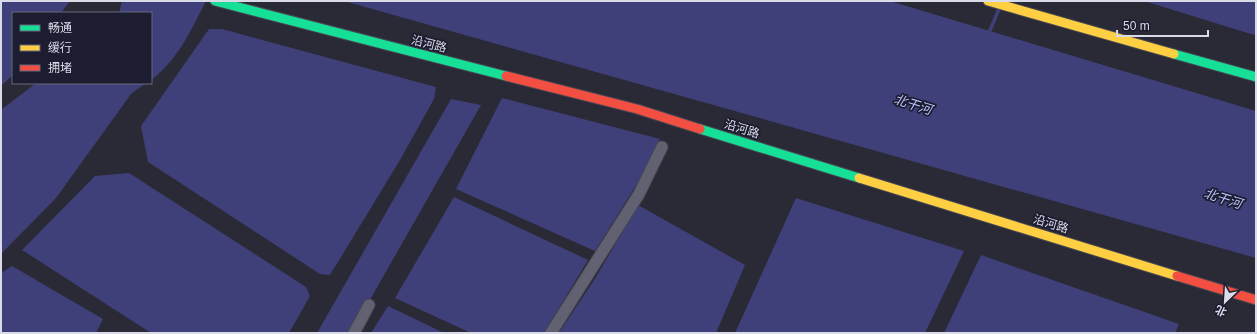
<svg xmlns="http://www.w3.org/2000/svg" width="1257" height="334" font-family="Arial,'Noto Sans SC',sans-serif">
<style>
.water{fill:#3f3f79}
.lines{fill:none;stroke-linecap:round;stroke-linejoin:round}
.stream{stroke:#3f3f79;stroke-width:3.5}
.street-casing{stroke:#474752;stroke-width:13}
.fast-casing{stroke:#474752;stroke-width:11}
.slow-casing{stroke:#474752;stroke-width:11}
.jam-casing{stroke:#474752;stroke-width:11}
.street{stroke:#616172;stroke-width:11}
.fast{stroke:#16e098;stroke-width:9}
.slow{stroke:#ffcf43;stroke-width:9}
.jam{stroke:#f24e42;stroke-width:9}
.labels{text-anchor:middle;stroke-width:3.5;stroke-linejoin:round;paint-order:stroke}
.street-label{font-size:12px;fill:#dadbe9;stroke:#1c1d30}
.water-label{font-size:13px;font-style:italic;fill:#c0c5fe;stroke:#1c1d30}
</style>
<rect width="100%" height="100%" fill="#2a2a36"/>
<g class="water">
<polygon points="1,1 70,1 61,13 13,13 13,75 1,86"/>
<path d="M 122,1 L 206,1 C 191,30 178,60 151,80 L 151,13 L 119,13 Z"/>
<polygon points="344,1 889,1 900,4 1256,111 1256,258"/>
<polygon points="1144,1 1256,1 1256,32 1254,35"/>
<polygon points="209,29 222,29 436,87 434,99 400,160 330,275 320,274 148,162 141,126"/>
<polygon points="36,83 146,83 131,94 56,198 1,254 1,110"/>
<polygon points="502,98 660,139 637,184 595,251 456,189"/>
<polygon points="451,99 481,105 351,333 317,333"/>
<polygon points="129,173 306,287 310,296 289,333 151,333 22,250 95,176"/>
<polygon points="454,197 588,260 544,333 471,333 395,298"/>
<polygon points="796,198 964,251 925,333 735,333"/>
<polygon points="638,205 745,265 716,333 559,333 596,277"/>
<polygon points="981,255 1179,324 1175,333 944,333"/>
<polygon points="12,266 103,319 96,333 1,333 1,273"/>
<polygon points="388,306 444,333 371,333"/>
</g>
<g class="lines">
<polyline class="stream" points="988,35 999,9"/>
<defs>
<g id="street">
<polyline points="354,333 369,305"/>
<polyline points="551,333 639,194 662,147"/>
</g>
<g id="fast">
<polyline points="215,1 506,76"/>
<polyline points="1174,54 1256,77"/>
<polyline points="700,129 859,178"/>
</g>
<g id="slow">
<polyline points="988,1 1174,54"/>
<polyline points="859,178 1177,276"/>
</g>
<g id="jam">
<polyline points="506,76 637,109 700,129"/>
<polyline points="1177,276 1256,300"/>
</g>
</defs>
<use href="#street" class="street-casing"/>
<use href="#fast" class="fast-casing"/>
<use href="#slow" class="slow-casing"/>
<use href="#jam" class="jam-casing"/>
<use href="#street" class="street"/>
<use href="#fast" class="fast"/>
<use href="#slow" class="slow"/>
<use href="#jam" class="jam"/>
</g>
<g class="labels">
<g class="street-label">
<text transform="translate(429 44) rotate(14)" y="4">沿河路</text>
<text transform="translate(742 129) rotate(17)" y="4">沿河路</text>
<text transform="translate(1051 224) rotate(17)" y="4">沿河路</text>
</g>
<g class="water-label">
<text transform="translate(913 104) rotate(17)" y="5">北干河</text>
<text transform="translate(1223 198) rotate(17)" y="5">北干河</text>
</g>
</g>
<rect width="1257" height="334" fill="none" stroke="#dadbe9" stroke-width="4"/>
<rect x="12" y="12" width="140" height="72" fill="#1c1d30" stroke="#68697a"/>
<rect x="20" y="25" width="20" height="6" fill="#16e098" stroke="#68697a"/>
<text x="48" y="32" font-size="12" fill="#dadbe9">畅通</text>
<rect x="20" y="45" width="20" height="6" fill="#ffcf43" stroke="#68697a"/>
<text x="48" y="52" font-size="12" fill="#dadbe9">缓行</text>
<rect x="20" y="65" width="20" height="6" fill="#f24e42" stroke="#68697a"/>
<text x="48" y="72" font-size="12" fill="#dadbe9">拥堵</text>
<g transform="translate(1225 302) rotate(205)" stroke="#1c1d30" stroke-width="3" paint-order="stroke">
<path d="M0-3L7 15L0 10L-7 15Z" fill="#dadbe9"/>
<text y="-6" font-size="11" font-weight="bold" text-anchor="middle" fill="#dadbe9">北</text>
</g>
<path d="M1117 30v6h91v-6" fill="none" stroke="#dadbe9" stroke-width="2"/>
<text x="1123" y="30" font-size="12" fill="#dadbe9" stroke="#1c1d30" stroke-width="3" paint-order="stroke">50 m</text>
</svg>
